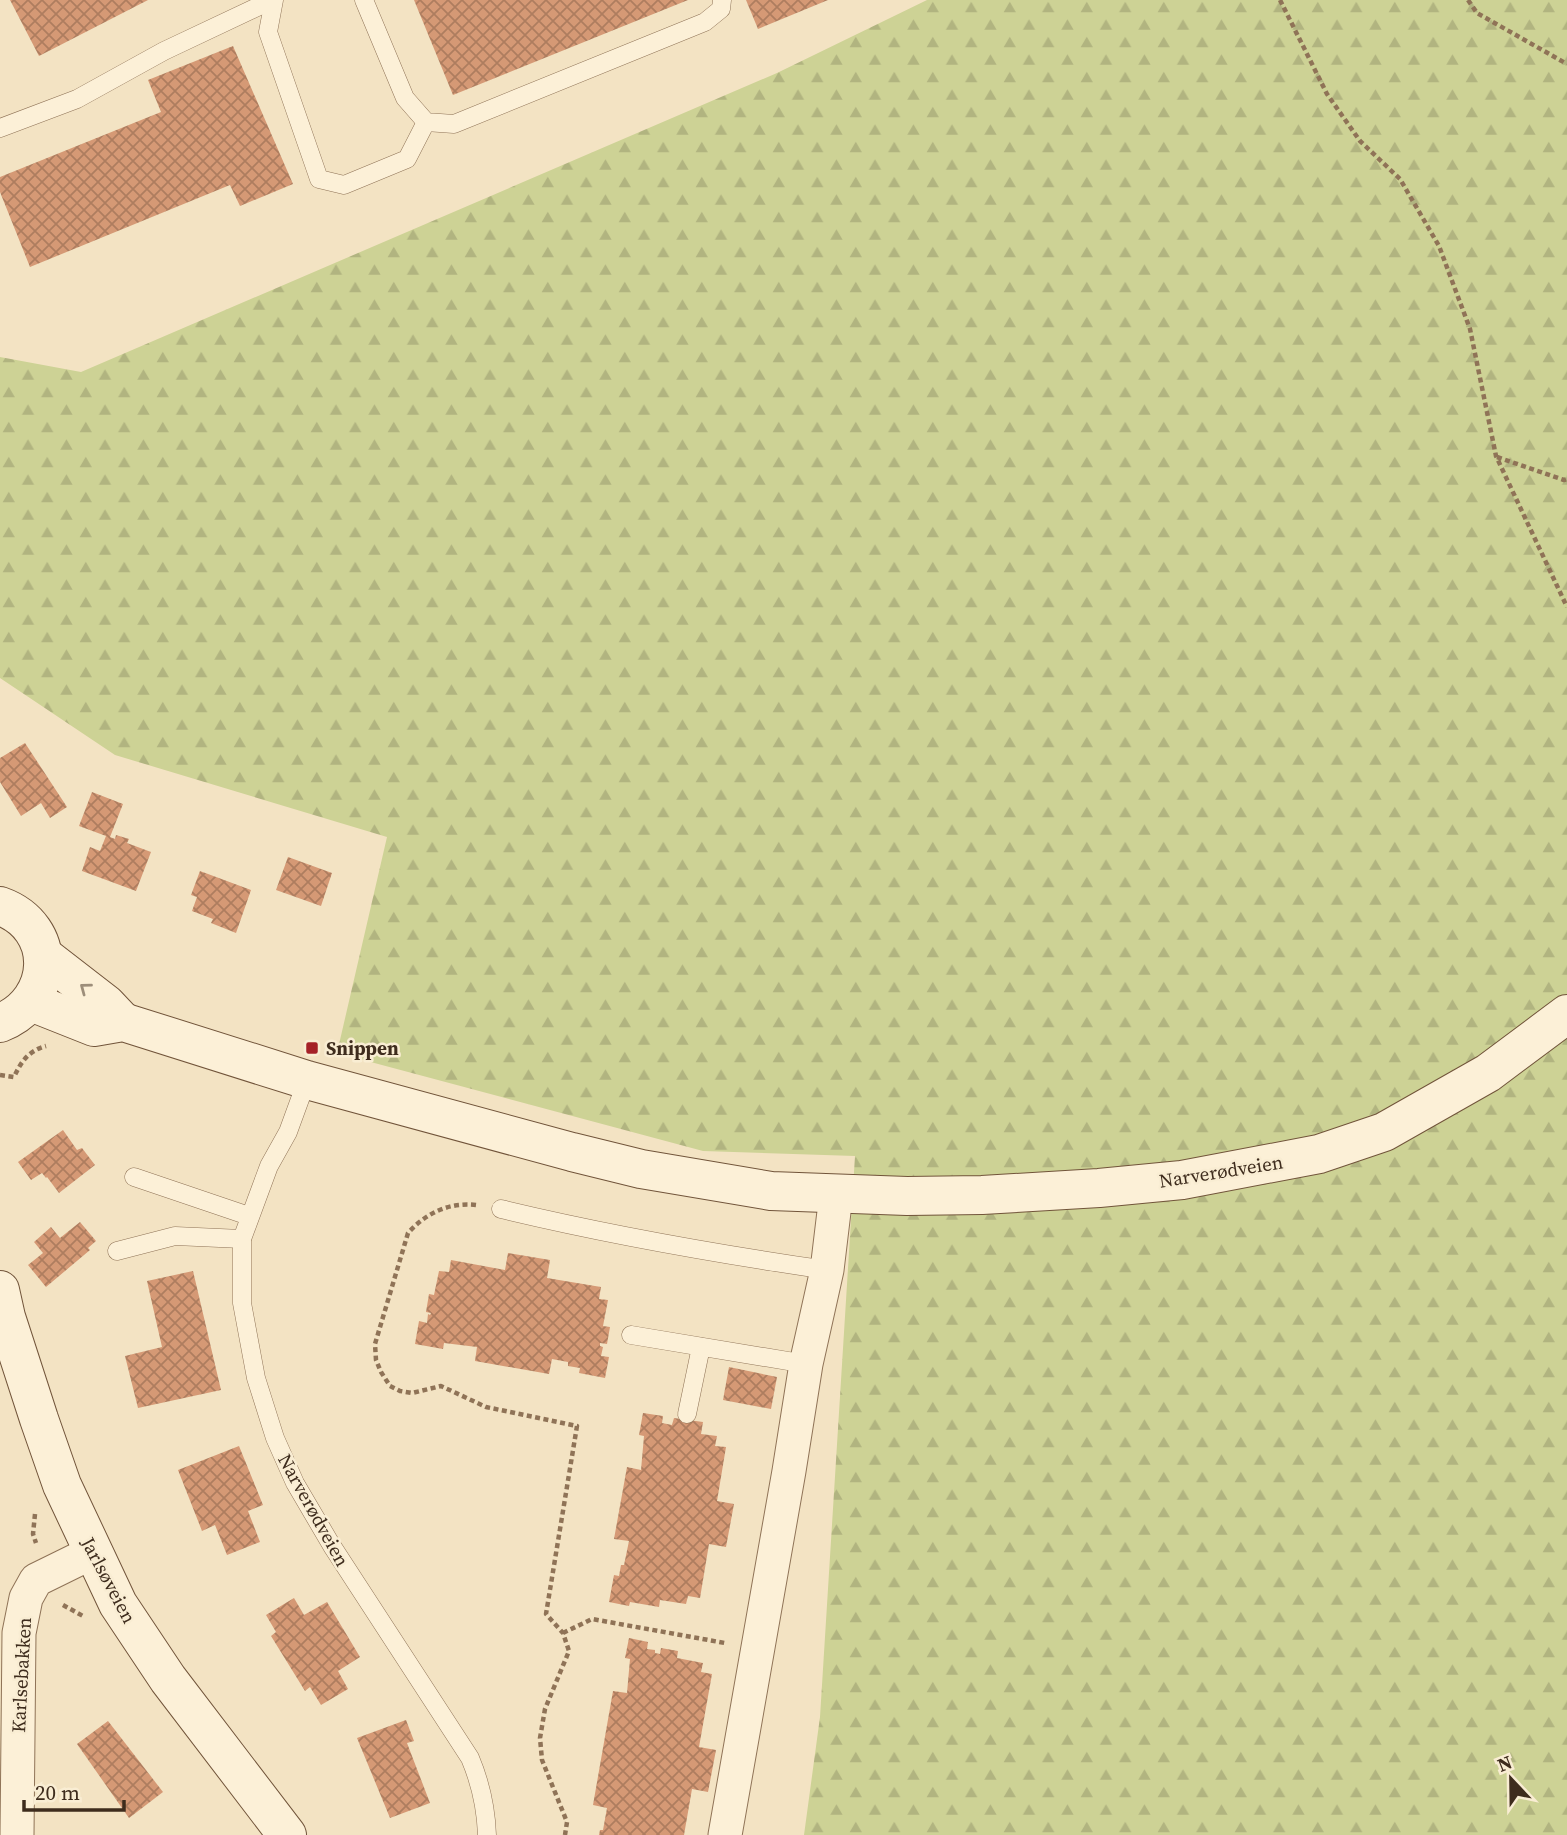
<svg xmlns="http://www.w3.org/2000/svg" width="1567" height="1835" font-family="'Source Serif 4',serif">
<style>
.forest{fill:url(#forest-firs)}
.building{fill:url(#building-cross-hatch)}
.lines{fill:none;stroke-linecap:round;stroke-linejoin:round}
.lane-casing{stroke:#8f7357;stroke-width:19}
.street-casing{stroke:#8f7357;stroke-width:35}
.secondary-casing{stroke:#71543a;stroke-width:40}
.path{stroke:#8f7357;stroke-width:4.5;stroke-dasharray:5 3.5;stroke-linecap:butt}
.lane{stroke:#fcf0d7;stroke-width:18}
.street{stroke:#fcf0d7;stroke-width:33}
.secondary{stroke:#fcf0d7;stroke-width:38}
.oneway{stroke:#9d8e7a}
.poi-dot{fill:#a52127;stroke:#f9edd3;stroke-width:2.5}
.labels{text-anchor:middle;stroke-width:5;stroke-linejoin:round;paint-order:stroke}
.poi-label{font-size:19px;font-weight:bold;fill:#3e2c1d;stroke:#f9edd3;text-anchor:start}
.street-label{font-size:19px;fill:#3e2c1d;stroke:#f9edd3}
</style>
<defs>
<pattern id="forest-firs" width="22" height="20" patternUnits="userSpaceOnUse" patternTransform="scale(1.75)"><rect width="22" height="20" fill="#cdd295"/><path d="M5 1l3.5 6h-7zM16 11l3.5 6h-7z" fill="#b1b480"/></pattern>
<pattern id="building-cross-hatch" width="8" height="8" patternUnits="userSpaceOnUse" patternTransform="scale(1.75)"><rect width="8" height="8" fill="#d59975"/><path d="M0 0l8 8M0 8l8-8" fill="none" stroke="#ae7d5f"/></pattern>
</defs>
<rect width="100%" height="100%" fill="#f3e3c3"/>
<polygon class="forest" points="927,0 1567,0 1567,1835 804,1835 820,1717 855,1156 703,1151 337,1053 387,837 115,755 0,678 0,357 81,372 777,73"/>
<g class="building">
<polygon points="10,0 148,0 39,56"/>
<polygon points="414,0 688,0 453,95"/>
<polygon points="746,0 828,0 758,29"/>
<polygon points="233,46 293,184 240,206 230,185 30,267 0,192 0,177 161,112 148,80"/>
<polygon points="25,743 67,807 50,818 41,803 21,816 0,782 0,758"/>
<polygon points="92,792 123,804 110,837 115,839 116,835 129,839 127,843 151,852 136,891 82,871 90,847 100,851 106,836 79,826"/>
<polygon points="288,857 332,873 321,906 276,890"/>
<polygon points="200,871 251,890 236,933 211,923 213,919 192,911 197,897 191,895"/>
<polygon points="63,1130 77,1150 82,1148 95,1165 59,1193 47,1177 46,1178 42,1173 31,1180 18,1162"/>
<polygon points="80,1222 96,1241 88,1248 90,1250 46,1287 28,1265 43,1253 34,1242 51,1227 60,1238"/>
<polygon points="508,1253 550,1260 547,1278 601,1287 599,1299 608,1300 603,1326 610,1327 607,1344 600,1343 600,1346 603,1347 601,1356 609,1357 605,1378 579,1373 580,1368 568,1366 568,1362 552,1359 549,1374 475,1361 477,1347 444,1343 443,1349 415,1344 419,1321 427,1323 428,1314 430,1315 431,1313 426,1312 429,1294 434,1295 439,1271 449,1272 451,1260 505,1270"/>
<polygon points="193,1271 221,1390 138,1408 125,1356 162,1347 147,1281"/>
<polygon points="729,1367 777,1377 771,1409 723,1400"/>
<polygon points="643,1413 663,1416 662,1423 672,1425 671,1428 674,1418 703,1422 701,1434 717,1436 715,1446 726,1447 717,1501 734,1504 726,1547 709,1544 700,1598 688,1596 686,1604 660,1600 659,1607 630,1602 629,1606 609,1602 614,1575 619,1576 621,1565 624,1565 629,1541 614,1539 627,1467 641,1470 644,1436 639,1435"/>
<polygon points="239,1446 263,1505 248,1511 260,1542 227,1555 215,1525 202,1531 178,1470"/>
<polygon points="294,1598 304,1615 327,1602 360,1657 338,1671 348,1689 321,1705 310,1687 305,1691 271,1636 276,1632 266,1615"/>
<polygon points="629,1638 648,1642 647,1649 655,1650 655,1653 660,1654 661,1648 678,1651 677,1658 703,1663 701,1672 712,1674 699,1747 716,1750 708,1792 692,1789 684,1835 599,1835 600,1830 603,1830 607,1808 593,1805 613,1691 627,1693 630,1659 625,1658"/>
<polygon points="406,1720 414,1741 407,1743 430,1803 390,1818 357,1738"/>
<polygon points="108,1721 163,1792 129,1818 77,1744"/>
</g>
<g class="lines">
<defs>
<g id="lane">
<polyline points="274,0 268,32 319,179 344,185 407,159 426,122"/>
<polyline points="364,0 405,98 426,122 454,124 705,22 721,9 722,0"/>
<polyline points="0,128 77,99 164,51 272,0"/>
<path d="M 307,1080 L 288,1132 L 269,1166 L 242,1239 L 242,1303 L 256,1378 L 275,1438 L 295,1483 L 332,1546 L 470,1758 C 481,1784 486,1807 487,1835"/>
<polyline points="134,1177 249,1216"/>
<path d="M 501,1209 C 609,1235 718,1254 827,1270"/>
<polyline points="117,1251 175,1236 242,1239"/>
<polyline points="631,1335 806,1364"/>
<polyline points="687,1414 701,1347"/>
</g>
<g id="street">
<polyline points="17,1835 19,1633 26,1598 36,1580 93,1552"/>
<polyline points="725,1835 789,1471 806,1364 827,1270 836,1195"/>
</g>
<g id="secondary">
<path d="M 0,906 C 59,927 56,1001 0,1023"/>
<polyline points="44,956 106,1004 123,1022"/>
<polyline points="31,1002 94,1027 123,1022 307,1080 572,1152 641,1169 771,1191 907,1196 982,1195 1099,1188 1182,1180 1319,1154 1384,1132 1488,1073 1567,1014"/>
<polyline points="0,1290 6,1317 39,1419 62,1485 118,1604 168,1679 287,1835"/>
</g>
</defs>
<use href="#lane" class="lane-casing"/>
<use href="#street" class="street-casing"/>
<use href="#secondary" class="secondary-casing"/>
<g class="path">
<polyline points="1280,0 1327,94 1360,141 1400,179 1439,246 1470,329 1496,456 1567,607"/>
<polyline points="1468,0 1477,13 1567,64"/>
<polyline points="1497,457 1564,480 1567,479"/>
<path d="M 0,1075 L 14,1077 C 21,1062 28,1051 46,1046"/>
<path d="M 476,1205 C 449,1202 426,1213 408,1233 L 375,1344 L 376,1360 L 381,1372 L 390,1386 L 400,1391 L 412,1393 L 441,1386 L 486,1407 L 577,1426 L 546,1614 L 563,1633 L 569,1651 L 545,1709 L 540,1738 L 542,1760 L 567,1822 L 565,1835"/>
<polyline points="35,1514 33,1534 36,1543"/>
<polyline points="63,1605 83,1616"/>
<polyline points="563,1633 592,1619 725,1643"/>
</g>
<use href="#lane" class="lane"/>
<use href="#street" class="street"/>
<use href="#secondary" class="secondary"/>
</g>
<defs><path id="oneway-chevron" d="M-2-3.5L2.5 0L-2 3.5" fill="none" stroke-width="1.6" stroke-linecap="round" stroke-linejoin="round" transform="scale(1.75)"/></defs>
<use class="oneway" href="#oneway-chevron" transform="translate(85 988) rotate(-143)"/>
<rect class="poi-dot" x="305" y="1041" width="14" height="14" rx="3.5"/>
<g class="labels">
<g class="poi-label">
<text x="326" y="1055">Snippen</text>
</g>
<g class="street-label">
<text transform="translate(1221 1171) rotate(-9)" y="7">Narverødveien</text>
<text transform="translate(314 1510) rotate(61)" y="7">Narverødveien</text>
<text transform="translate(109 1580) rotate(62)" y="7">Jarlsøveien</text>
<text transform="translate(21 1675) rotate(-87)" y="7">Karlsebakken</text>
</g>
</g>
<g transform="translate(1511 1779) rotate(338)" stroke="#f9edd3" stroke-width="5" paint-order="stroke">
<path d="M0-5L12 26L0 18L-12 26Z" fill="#3e2c1d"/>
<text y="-10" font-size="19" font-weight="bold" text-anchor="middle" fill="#3e2c1d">N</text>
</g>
<path d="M24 1800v10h100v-10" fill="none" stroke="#3e2c1d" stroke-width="3.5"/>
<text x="35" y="1800" font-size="21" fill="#3e2c1d" stroke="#f9edd3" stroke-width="5" paint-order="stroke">20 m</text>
</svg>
